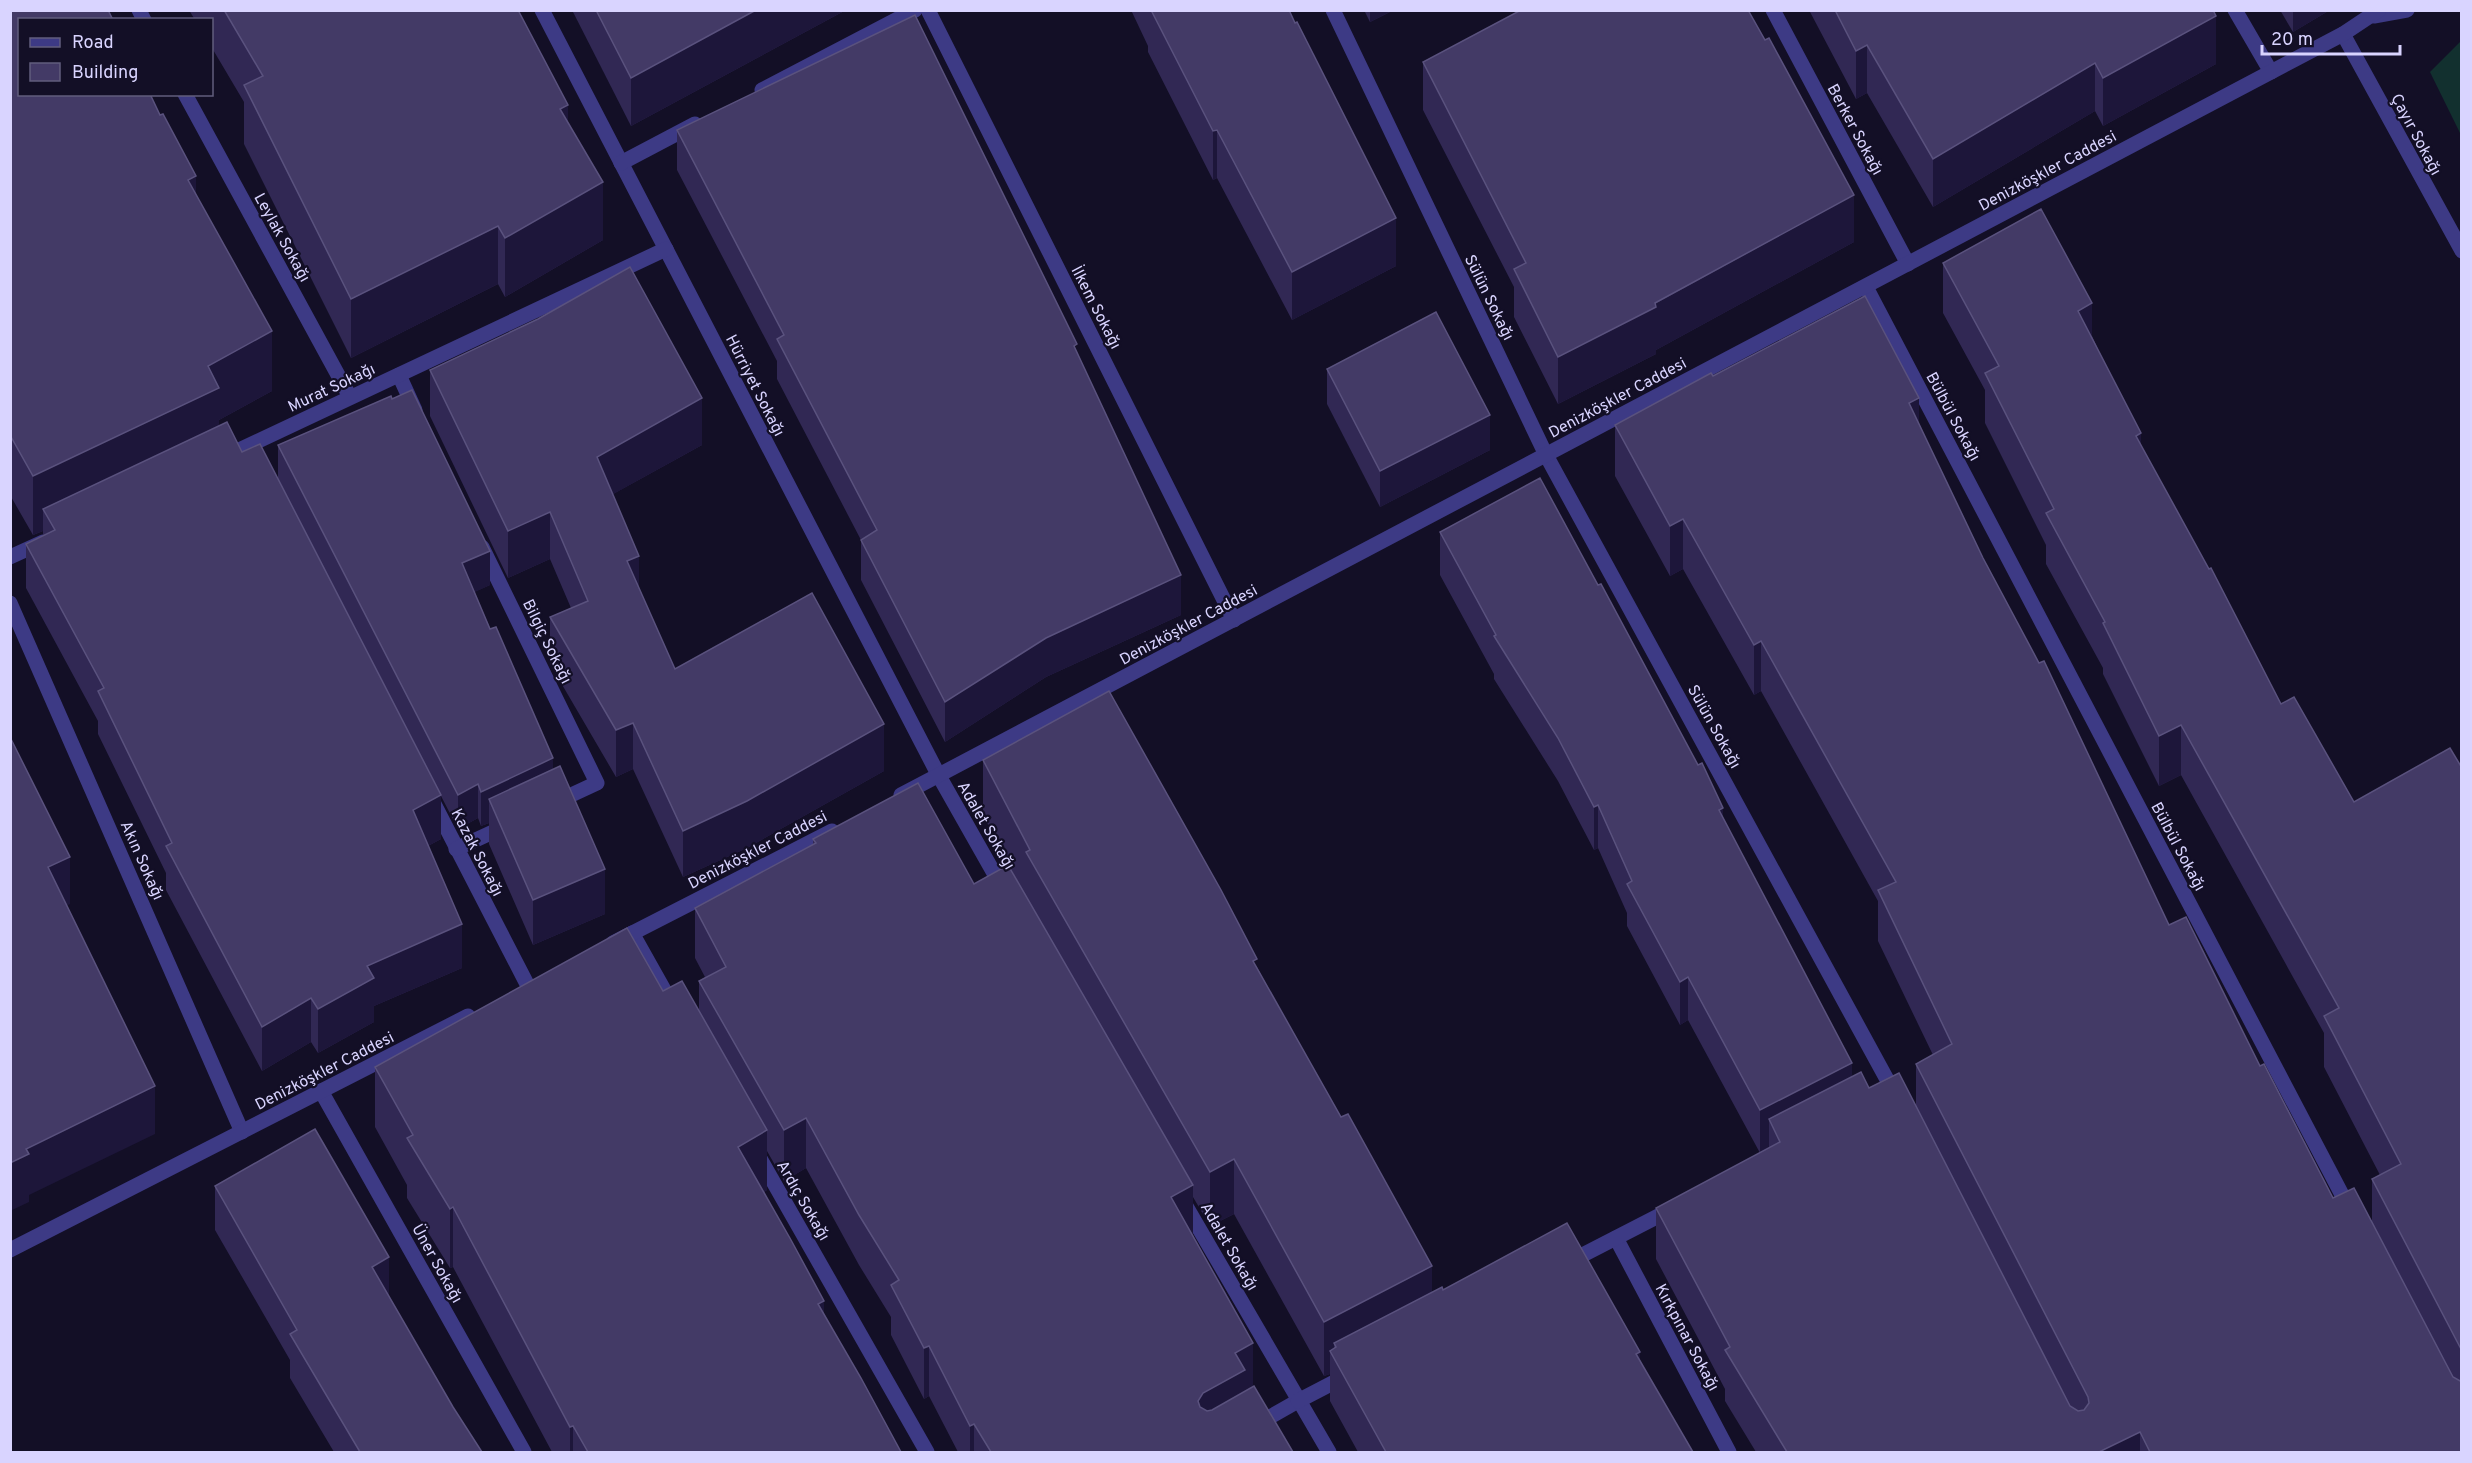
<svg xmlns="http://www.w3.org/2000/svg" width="2472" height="1463" font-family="Overpass,sans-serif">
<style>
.green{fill:#12302f}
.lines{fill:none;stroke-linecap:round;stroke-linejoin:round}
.pedestrian{stroke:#3d3a85;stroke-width:15}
.minor{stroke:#3d3a85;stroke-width:15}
.tertiary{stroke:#3d3a85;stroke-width:15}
.wall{fill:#312854}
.shaded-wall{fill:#1d163a}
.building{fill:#433a66;stroke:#5a527e;stroke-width:1.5}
.labels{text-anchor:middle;stroke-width:4.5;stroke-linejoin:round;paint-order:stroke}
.street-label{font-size:16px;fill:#d9d4ff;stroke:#130f26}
</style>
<rect width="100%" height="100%" fill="#130f26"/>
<polygon class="green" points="2461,41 2461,135 2430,72"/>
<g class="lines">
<polyline class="pedestrian" points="1254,1426 1298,1401"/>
<g class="minor">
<polyline points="139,10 144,20"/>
<polyline points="542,10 939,776 1003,889"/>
<polyline points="928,10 1234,620"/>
<polyline points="1333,10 1546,455 1896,1096"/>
<polyline points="1773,10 1908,264"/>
<polyline points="2235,10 2271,72"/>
<polyline points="2343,34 2462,251"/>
<polyline points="762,90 915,10"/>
<polyline points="185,94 350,397"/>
<polyline points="621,163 695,124"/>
<polyline points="1866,287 2350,1210"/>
<polyline points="399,375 415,410"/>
<polyline points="222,458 666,249"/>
<polyline points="482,547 597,783 554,803"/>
<polyline points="10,557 43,542"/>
<polyline points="10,603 242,1132"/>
<polyline points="433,802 528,986"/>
<polyline points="456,849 508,825"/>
<polyline points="632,933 673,1006"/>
<polyline points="321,1091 524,1452"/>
<polyline points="758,1155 927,1452"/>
<polyline points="1183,1201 1329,1452"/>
<polyline points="1616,1238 1729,1452"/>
<polyline points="1567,1263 1674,1208"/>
<polyline points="1298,1401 1348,1375"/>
</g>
<g class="tertiary">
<polyline points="2374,16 2407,10"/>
<polyline points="901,795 2343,34 2379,10"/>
<polyline points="613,943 832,831"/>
<polyline points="10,1250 468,1016"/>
</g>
</g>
<g class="wall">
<polygon points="10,10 196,194 272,391 219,420 219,426 242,452 278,479 278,445 490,585 474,592 553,770 605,914 533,945 489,844 489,823 481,826 478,818 458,829 441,796 441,839 428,846 462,968 374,1006 374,1022 318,1053 311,1042 262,1071 166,890 166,873 98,734 98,721 26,588 26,544 43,536 43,531 33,535 10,495"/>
<polygon points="189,10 518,10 568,122 603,240 505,297 498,284 351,358 244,144 244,102 212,48 212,20 195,20"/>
<polygon points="572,10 846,10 631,126"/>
<polygon points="1131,10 1289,10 1396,266 1292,320 1217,178 1213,180 1148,52 1148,46"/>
<polygon points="1364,10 1394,10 1370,22"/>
<polygon points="1809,10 2213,10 2216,64 2103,126 2095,111 1933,207 1867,93 1856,99"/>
<polygon points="2280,10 2330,10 2293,32"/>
<polygon points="1423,62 1854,242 1656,350 1656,354 1558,404 1514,317 1514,287 1423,110"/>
<polygon points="677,130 1077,353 1181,615 1046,677 945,742 861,580 861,540 777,379 777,361 677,170"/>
<polygon points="1943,263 2092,336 2141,445 2281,704 2354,802 2462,768 2462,1452 1756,1452 1725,1401 1725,1389 1656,1259 1656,1208 1760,1153 1688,1020 1680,1025 1627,926 1627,913 1598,848 1594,850 1558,781 1494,679 1494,674 1440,575 1440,532 1723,819 1852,1077 1869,1088 1916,1106 1916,1064 1933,1055 1878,941 1878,901 1761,691 1754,695 1683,569 1670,576 1615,476 1615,425 1713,376 1919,424 1983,558 2169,925 2260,1066 2333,1198 2372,1221 2372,1179 2380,1175 2324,1067 2324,1033 2181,775 2159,786 2103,674 2103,668 2046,564 2046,545 1985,423 1985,390 1943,313"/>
<polygon points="1327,369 1490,450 1380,507 1327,404"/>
<polygon points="430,370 702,445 613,494 639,588 675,669 884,771 747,848 683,877 633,769 616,777 550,664 550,617 571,608 550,559 508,578 430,416"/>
<polygon points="983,760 1257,967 1432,1292 1443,1290 1640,1361 1693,1452 1358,1452 1330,1401 1330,1374 1324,1376 1234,1214 1210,1226 1193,1197 1193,1235 1253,1387 1293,1452 958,1452 929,1396 924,1399 891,1335 891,1317 859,1265 806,1168 784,1181 767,1151 767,1190 764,1192 824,1315 901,1452 552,1452 453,1267 450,1268 407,1198 407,1185 375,1127 375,1067 663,991 699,1011 699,981 705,977 695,958 695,908 813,845 813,839 974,884 1016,879 983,815"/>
<polygon points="215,1186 389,1296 453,1407 482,1452 334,1452 290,1378 290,1360 215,1230"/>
</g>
<g class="shaded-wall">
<polygon points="756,10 846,10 631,126 631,78"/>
<polygon points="1370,10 1394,10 1370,22"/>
<polygon points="2293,10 2330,10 2293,32"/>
<polygon points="2216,16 2216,64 2103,126 2103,78"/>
<polygon points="1867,45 1867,93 1856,99 1856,51"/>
<polygon points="2095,63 2095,111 1933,207 1933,159"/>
<polygon points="568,105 568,163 560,109"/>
<polygon points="1217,130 1217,178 1213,180 1213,131"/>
<polygon points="196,176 196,235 188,180"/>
<polygon points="603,182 603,240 505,297 505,238"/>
<polygon points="1854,195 1854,242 1656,350 1656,354 1558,404 1558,357"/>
<polygon points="1396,218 1396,266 1292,320 1292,272"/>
<polygon points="498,226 498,284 351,358 351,299"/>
<polygon points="2092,303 2092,354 2078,311"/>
<polygon points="272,331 272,391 219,420 219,448 43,509 43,531 33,535 33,476 208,366"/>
<polygon points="702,398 702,445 597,503 597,457"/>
<polygon points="1919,398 1919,448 1909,403"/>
<polygon points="1490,415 1490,450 1380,507 1380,471"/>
<polygon points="2141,433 2141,483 2136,436"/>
<polygon points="550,512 550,559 508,578 508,531"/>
<polygon points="1683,519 1683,569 1670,576 1670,526"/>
<polygon points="490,551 490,585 462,598 462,563"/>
<polygon points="639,556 639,603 627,561"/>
<polygon points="1181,575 1181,615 1046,677 945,742 945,702 1046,638"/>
<polygon points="1761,641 1761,691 1754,695 1754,645"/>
<polygon points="633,723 633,769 616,777 616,730"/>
<polygon points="884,724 884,771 747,848 683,877 683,831"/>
<polygon points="2181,725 2181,775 2159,786 2159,736"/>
<polygon points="553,758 553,793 489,799 489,823 481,826 481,792"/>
<polygon points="478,784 478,818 458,829 458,795"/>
<polygon points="441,795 441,839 413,854 413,810"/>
<polygon points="1598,805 1598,848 1594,850 1594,807"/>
<polygon points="1723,808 1723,850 1719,810"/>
<polygon points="70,857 70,904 48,915 48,867"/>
<polygon points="605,869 605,914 533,945 533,900"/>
<polygon points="462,924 462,968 374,1006 374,1022 318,1053 318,1009 367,966"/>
<polygon points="1688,977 1688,1020 1680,1025 1680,982"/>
<polygon points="311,998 311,1042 262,1071 262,1027"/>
<polygon points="1852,1063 1852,1105 1769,1119 1769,1148 1760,1153 1760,1110"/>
<polygon points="155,1086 155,1134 29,1195 29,1202 10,1211 10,1163 26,1149"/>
<polygon points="806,1118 806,1168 784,1181 784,1130"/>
<polygon points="767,1130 767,1190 738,1206 738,1147"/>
<polygon points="1234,1159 1234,1214 1210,1226 1210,1172"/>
<polygon points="1193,1185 1193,1236 1171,1197"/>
<polygon points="453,1207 453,1267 450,1268 450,1209"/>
<polygon points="389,1257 389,1301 372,1267"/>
<polygon points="1432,1266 1432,1321 1336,1347 1334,1343 1334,1358 1330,1351 1330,1374 1324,1376 1324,1322"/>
<polygon points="824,1301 824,1361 818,1304"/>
<polygon points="1253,1343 1253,1393 1203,1444 1198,1401 1203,1393 1235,1353"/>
<polygon points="929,1346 929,1396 924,1399 924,1348"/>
<polygon points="1640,1352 1640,1402 1636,1354"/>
<polygon points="974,1424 974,1452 970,1452 970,1426"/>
<polygon points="573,1426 573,1452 570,1452 570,1427"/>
<polygon points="2140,1432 2140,1452 2099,1452"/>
</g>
<g class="building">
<polygon points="10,10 108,10 113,20 20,20 20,94 150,94 160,115 163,114 196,176 188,180 272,331 208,366 219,388 33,476 10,435"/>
<polygon points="224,10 518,10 568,105 560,109 603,182 505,238 498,226 351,299 244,85 263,76"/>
<polygon points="596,10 756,10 631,78"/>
<polygon points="1151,10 1289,10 1295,23 1297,22 1396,218 1292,272 1217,130 1213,131"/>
<polygon points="1521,10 1748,10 1765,40 1769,38 1854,195 1655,303 1656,307 1558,357 1514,269 1526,263 1423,62"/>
<polygon points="1835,10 2213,10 2216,16 2103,78 2095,63 1933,159 1867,45 1856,51"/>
<polygon points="915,15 1077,344 1074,346 1181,575 1046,638 945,702 861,540 877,530 777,339 784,335 677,130"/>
<polygon points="2041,209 2092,303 2078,311 2141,433 2136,436 2209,569 2211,568 2281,704 2294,697 2354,802 2450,748 2462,768 2462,1351 2372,1179 2401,1164 2324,1016 2339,1008 2181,725 2159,736 2103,623 2105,622 2046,513 2054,509 1985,373 1999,366 1943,263"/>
<polygon points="630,267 702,398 597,457 639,556 627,561 675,669 812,593 884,724 747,801 683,831 633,723 616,730 550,617 588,601 550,512 508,531 430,370 538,319"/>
<polygon points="1865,296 1919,398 1909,403 1983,558 2039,663 2044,661 2169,925 2186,917 2260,1066 2264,1064 2333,1198 2354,1188 2453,1377 2462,1382 2462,1452 2150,1452 2140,1432 2099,1452 1787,1452 1725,1350 1730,1347 1656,1208 1780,1142 1769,1119 1861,1072 1869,1088 1899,1073 2070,1406 2078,1411 2084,1410 2089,1403 2088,1397 1916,1064 1952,1044 1878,890 1896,882 1761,641 1754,645 1683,519 1670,526 1615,425 1711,373 1713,376"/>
<polygon points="1436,312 1490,415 1380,471 1327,369"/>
<polygon points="412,390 490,551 462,563 490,629 496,627 553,758 481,792 478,784 458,795 278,445 391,396 392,399"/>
<polygon points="227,422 242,452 260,444 441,795 413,810 462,924 367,966 374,978 318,1009 311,998 262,1027 166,846 172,843 98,691 104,688 26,544 55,530 43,509"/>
<polygon points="1540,478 1598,585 1601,584 1698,765 1702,763 1723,808 1719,810 1852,1063 1760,1110 1688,977 1680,982 1627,884 1632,881 1598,805 1594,807 1558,738 1494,636 1496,635 1440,532"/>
<polygon points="1109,691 1221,890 1257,959 1253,961 1341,1117 1348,1114 1432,1266 1324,1322 1234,1159 1210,1172 1026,852 1030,850 983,760"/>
<polygon points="10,737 70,857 48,867 155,1086 26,1149 29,1154 10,1163"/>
<polygon points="560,766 605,869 533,900 489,799"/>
<polygon points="918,783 974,884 1008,865 1193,1185 1171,1197 1253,1343 1235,1353 1245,1370 1203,1393 1198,1401 1200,1407 1207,1411 1212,1410 1254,1386 1293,1452 991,1452 974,1424 970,1426 929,1346 924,1348 891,1285 899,1280 859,1215 806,1118 784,1130 699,981 726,967 695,908 816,843 813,839"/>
<polygon points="627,928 663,991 682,981 767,1130 738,1147 791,1240 824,1301 818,1304 861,1378 901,1452 588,1452 573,1426 570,1427 453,1207 450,1209 407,1138 413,1135 375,1067"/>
<polygon points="315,1129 389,1257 372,1267 453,1407 482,1452 360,1452 290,1334 297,1330 215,1186"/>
<polygon points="1567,1223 1640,1352 1636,1354 1693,1452 1386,1452 1330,1351 1336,1347 1334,1343 1442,1287 1443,1290"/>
</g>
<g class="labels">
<g class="street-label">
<text transform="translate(1856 129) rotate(62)" y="6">Berker Sokağı</text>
<text transform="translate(2417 134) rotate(62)" y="6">Çayır Sokağı</text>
<text transform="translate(2047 170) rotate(-28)" y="6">Denizköşkler Caddesi</text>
<text transform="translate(283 237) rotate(61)" y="6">Leylak Sokağı</text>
<text transform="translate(1490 297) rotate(64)" y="6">Sülün Sokağı</text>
<text transform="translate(1097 307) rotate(63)" y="6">İlkem Sokağı</text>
<text transform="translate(756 385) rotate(63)" y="6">Hürriyet Sokağı</text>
<text transform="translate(331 387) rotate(-25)" y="6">Murat Sokağı</text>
<text transform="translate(1617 397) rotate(-28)" y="6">Denizköşkler Caddesi</text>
<text transform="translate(1954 416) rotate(62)" y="6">Bülbül Sokağı</text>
<text transform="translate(1188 624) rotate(-28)" y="6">Denizköşkler Caddesi</text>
<text transform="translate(548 641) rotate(64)" y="6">Bilgiç Sokağı</text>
<text transform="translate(1715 726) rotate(61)" y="6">Sülün Sokağı</text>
<text transform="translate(987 825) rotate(60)" y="6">Adalet Sokağı</text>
<text transform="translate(2179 846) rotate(62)" y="6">Bülbül Sokağı</text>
<text transform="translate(757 849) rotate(-27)" y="6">Denizköşkler Caddesi</text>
<text transform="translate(478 852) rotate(63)" y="6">Kazak Sokağı</text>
<text transform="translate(143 860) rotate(66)" y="6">Akın Sokağı</text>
<text transform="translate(324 1070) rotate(-27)" y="6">Denizköşkler Caddesi</text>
<text transform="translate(804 1200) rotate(60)" y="6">Ardıç Sokağı</text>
<text transform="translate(1230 1246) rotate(60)" y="6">Adalet Sokağı</text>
<text transform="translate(438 1263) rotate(61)" y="6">Üner Sokağı</text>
<text transform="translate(1688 1337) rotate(62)" y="6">Kırkpınar Sokağı</text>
</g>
</g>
<rect width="2472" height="1463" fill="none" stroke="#d9d4ff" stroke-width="24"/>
<rect x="18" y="18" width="195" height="78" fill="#130f26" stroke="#625e7d" stroke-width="1.5"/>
<rect x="30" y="38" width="30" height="9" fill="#3d3a85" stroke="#625e7d" stroke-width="1.5"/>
<text x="72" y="48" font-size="18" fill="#d9d4ff">Road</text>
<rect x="30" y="63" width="30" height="18" fill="#433a66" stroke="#625e7d" stroke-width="1.5"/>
<text x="72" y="78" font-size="18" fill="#d9d4ff">Building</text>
<path d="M2262 45v9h138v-9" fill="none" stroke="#d9d4ff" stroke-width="3"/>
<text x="2271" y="45" font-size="18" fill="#d9d4ff" stroke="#130f26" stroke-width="4.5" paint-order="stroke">20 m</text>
</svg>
